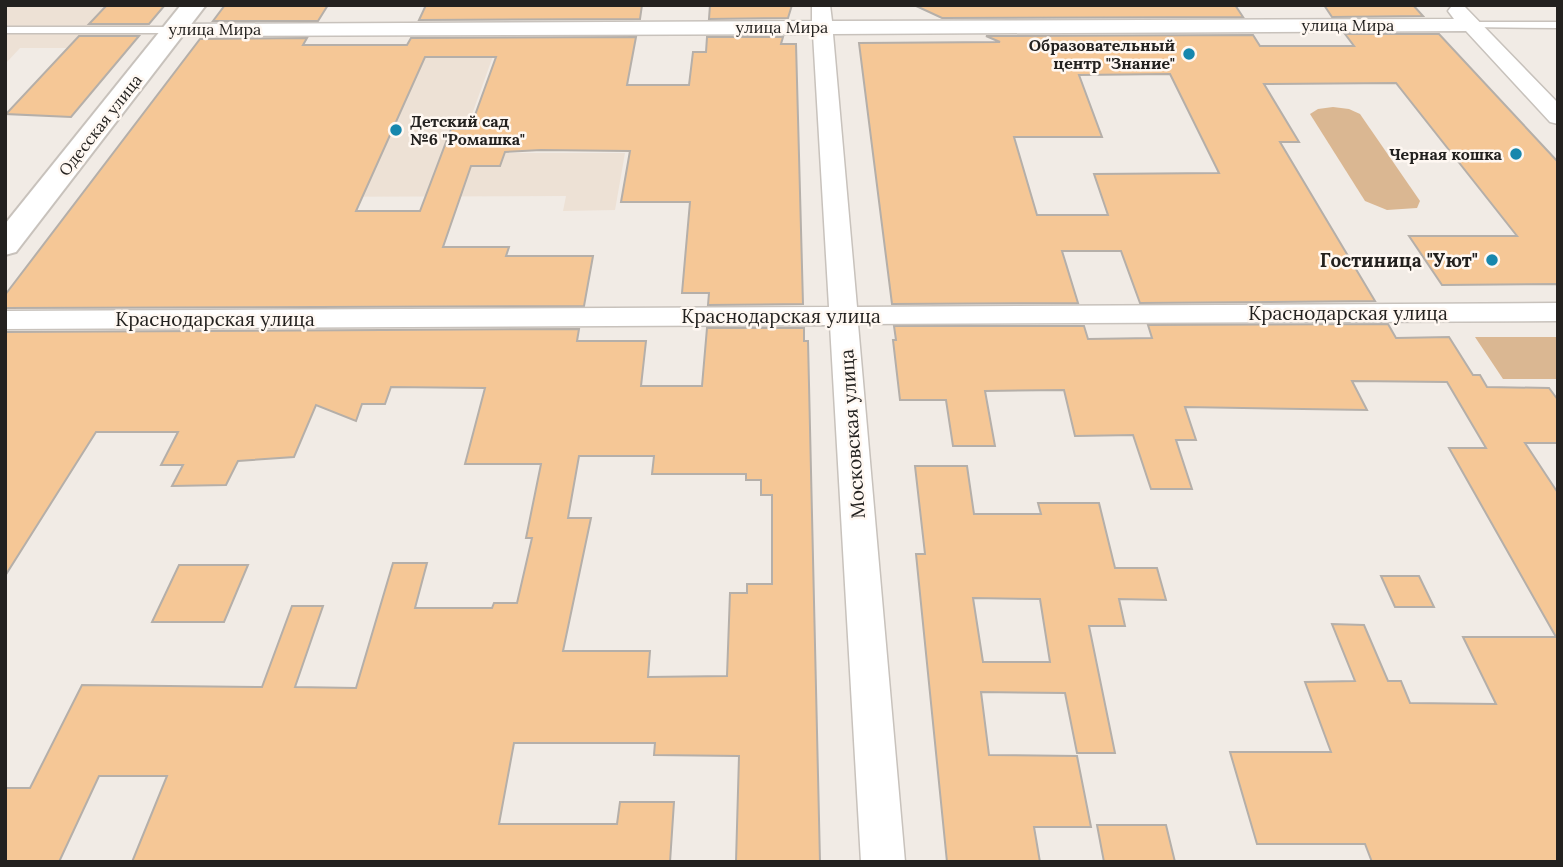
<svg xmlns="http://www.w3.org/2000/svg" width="1563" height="867" font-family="Lora,serif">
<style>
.built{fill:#ede1d5}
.green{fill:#dab792}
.building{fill:#f5c796;stroke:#b5afa9;stroke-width:2;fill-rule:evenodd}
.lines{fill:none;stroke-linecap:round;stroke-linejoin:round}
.service-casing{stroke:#c8c2bc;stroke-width:3}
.minor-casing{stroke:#c8c2bc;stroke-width:3}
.tertiary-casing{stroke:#c8c2bc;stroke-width:4}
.service{fill:#fff;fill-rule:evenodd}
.minor{fill:#fff;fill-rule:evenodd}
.tertiary{fill:#fff;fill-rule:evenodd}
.poi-dot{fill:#1787ad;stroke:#fff8f2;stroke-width:2.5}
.labels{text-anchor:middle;stroke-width:5;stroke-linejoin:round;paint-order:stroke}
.far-street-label{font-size:16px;fill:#23211f;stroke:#fff8f2}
.far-poi-label{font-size:16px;font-weight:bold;fill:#23211f;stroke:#fff8f2;text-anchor:end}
.poi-label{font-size:19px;font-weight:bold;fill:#23211f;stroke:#fff8f2;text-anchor:end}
.street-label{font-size:19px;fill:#23211f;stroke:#fff8f2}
</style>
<rect width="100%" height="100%" fill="#f1ebe5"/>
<g class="built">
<polygon points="5,5 165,5 129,48 20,48 5,64"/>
<polygon points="392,45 497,45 458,153 625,153 615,210 563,211 566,196 225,197"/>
</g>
<g class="green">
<polygon points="1333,107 1349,109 1360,114 1420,201 1417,208 1387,210 1365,201 1310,114 1318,109"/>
<polygon points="1475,337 1558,337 1558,379 1503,379"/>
</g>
<g class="building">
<polygon points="107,5 165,5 149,24 89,24"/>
<polygon points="225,5 328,5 318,21 213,21"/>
<polygon points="426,5 642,5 640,19 419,20"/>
<polygon points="710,5 792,5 788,18 709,19"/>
<polygon points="914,5 1235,5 1243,17 942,18"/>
<polygon points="1324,5 1413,5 1423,16 1332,17"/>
<path d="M 1345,34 L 1439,34 L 1558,162 L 1558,287 L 1556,284 L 1442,285 L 1409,236 L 1517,236 L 1396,83 L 1264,84 L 1299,142 L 1280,142 L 1375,301 L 1140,303 L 1121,251 L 1062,251 L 1078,303 L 892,304 L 859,43 L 1000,42 L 986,36 L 1253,35 L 1260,46 L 1354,46 ZM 1170,74 L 1219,173 L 1094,174 L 1108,215 L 1037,215 L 1014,137 L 1102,137 L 1079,75 Z"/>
<polygon points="79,36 139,36 71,117 6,114"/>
<path d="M 636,37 L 627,85 L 689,85 L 693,52 L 706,52 L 707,37 L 783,37 L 781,44 L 796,44 L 803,304 L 708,305 L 709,293 L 682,293 L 690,202 L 621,202 L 630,151 L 541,150 L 505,152 L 500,166 L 471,166 L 443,247 L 509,247 L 506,256 L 593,256 L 584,306 L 5,308 L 5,295 L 200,39 L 307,38 L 303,45 L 407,45 L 411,38 ZM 425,57 L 496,57 L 470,129 L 451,129 L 420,211 L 356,211 Z"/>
<polygon points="1388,324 1396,338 1449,337 1473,375 1480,375 1487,387 1549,388 1558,400 1558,443 1525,443 1558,493 1558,862 1372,862 1365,844 1257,844 1230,752 1331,752 1305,682 1355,681 1332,624 1364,625 1388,681 1401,681 1410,703 1496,704 1463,637 1556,637 1449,448 1486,448 1447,382 1352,381 1367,410 1185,407 1196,440 1176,440 1192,489 1151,489 1133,435 1075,436 1064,390 985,391 995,446 953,446 946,400 900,400 893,340 896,340 894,326 1084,326 1088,339 1152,338 1148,325"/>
<path d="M 707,328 L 804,328 L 804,341 L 808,341 L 820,862 L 736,862 L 739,756 L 654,755 L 655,743 L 514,743 L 499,824 L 617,824 L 620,802 L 674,802 L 670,862 L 132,862 L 167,776 L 99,776 L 59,862 L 5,862 L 5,788 L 30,788 L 82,685 L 262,687 L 292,606 L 323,606 L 295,687 L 356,688 L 393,563 L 427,563 L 415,608 L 492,608 L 494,603 L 517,603 L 532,538 L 526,538 L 541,464 L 465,464 L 485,388 L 391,387 L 385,404 L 362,404 L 356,421 L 316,405 L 294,457 L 238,461 L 226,485 L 172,486 L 183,465 L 161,465 L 178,432 L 96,432 L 5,576 L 5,332 L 579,329 L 577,341 L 646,341 L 641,386 L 702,386 ZM 579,456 L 654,456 L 652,474 L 746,474 L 746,480 L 761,480 L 761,495 L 772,495 L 772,584 L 747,584 L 747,593 L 730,593 L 727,676 L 648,677 L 650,651 L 563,651 L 591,518 L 568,518 Z"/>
<path d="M 915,466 L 967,466 L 974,514 L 1041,514 L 1038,503 L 1099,503 L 1115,568 L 1157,568 L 1166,600 L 1119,599 L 1125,626 L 1089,626 L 1115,753 L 1077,753 L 1065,693 L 981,692 L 989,755 L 1077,756 L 1091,827 L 1034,827 L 1040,862 L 947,862 L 916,554 L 925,554 ZM 973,598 L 1040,599 L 1050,662 L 983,662 Z"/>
<polygon points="179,565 248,565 224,622 152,622"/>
<polygon points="1381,576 1419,576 1434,607 1395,607"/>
<polygon points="1097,825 1166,825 1175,862 1104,862"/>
</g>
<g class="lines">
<defs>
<g id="service">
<polygon points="1471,22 1558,22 1558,28 1467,27 1467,23"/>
<polygon points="5,27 175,27 180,30 175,33 5,33"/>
</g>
<polygon id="minor" points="812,5 830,5 832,21 1454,19 1448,11 1451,7 1465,7 1558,103 1558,124 1550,122 1466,31 833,34 857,307 1558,303 1558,321 858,324 905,862 861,862 830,325 5,329 5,311 829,307 813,34 175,36 168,34 165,30 168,26 175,24 812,21"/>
<polygon id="tertiary" points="181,5 206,5 16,252 5,255 5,224"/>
</defs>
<use href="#service" class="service-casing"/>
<use href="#minor" class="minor-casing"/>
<use href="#tertiary" class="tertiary-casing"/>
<use href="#service" class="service"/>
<use href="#minor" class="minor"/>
<use href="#tertiary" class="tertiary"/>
</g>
<g class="poi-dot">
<circle cx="1189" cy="54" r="7"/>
<circle cx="396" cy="130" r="7"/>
<circle cx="1516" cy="154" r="7"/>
<circle cx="1492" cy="260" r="7"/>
</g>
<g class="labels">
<g class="far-street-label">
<text x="1348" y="31">улица Мира</text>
<text x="782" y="33">улица Мира</text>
<text x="215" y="35">улица Мира</text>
<text transform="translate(100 125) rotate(-52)" y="6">Одесская улица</text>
</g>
<g class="far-poi-label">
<text x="1175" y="51">Образовательный<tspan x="1175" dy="18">центр "Знание"</tspan></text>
<text x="410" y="127" text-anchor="start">Детский сад<tspan x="410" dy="18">№6 "Ромашка"</tspan></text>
<text x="1502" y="160">Черная кошка</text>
</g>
<g class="poi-label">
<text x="1478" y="267">Гостиница "Уют"</text>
</g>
<g class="street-label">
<text x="1348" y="320">Краснодарская улица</text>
<text x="781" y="323">Краснодарская улица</text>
<text x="215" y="326">Краснодарская улица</text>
<text transform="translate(852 434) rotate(-94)" y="7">Московская улица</text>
</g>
</g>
<rect width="1563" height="867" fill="none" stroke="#23211f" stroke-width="14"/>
</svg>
